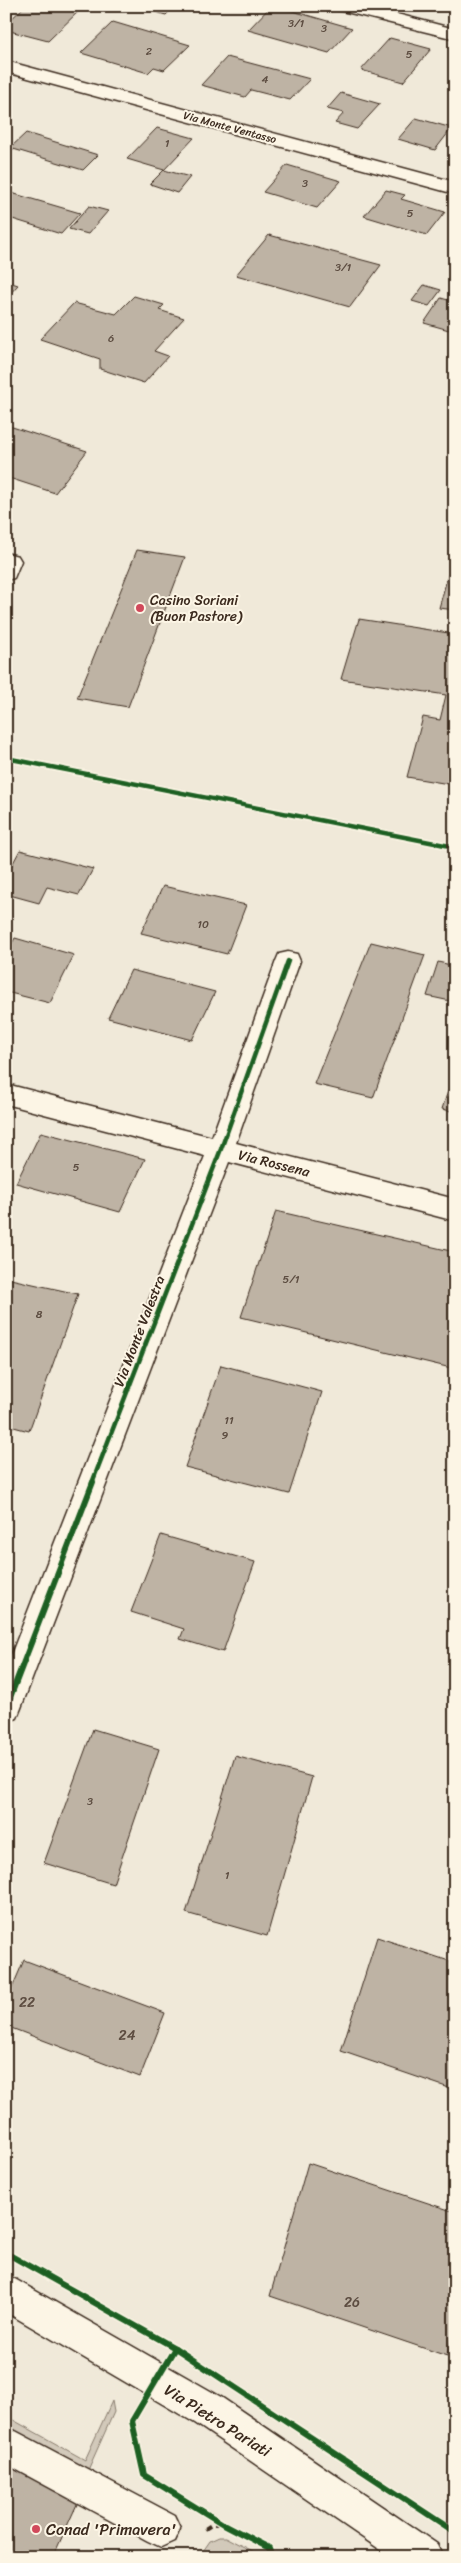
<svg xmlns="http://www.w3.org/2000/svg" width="461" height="2563" font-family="Sriracha,sans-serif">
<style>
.green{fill:#d2c9ba;stroke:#867a6c}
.building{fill:#beb3a4;stroke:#3b2a1e}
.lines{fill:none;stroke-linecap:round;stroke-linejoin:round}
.minor-casing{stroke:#3b2a1e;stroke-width:3}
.path{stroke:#3b2a1e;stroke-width:4;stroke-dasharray:6 4.5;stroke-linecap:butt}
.minor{fill:#fcf5e5;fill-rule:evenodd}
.cycleway-far1-casing{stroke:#fcf5e5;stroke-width:8}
.cycleway-casing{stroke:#fcf5e5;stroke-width:9}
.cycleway-far1{stroke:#1b5e20;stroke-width:4.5}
.cycleway{stroke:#1b5e20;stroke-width:6}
.poi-dot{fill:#d1495b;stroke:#fcf5e5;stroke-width:2}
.labels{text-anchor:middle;stroke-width:4;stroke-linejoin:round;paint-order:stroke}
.number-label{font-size:11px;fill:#5c4c40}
.far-street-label{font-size:11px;fill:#3b2a1e;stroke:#fcf5e5}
.poi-label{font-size:14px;fill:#3b2a1e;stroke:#fcf5e5;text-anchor:start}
.street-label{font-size:14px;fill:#3b2a1e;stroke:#fcf5e5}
.near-number-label{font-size:14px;fill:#5c4c40}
.near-street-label{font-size:16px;fill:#3b2a1e;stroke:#fcf5e5}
.near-poi-label{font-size:16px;fill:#3b2a1e;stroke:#fcf5e5;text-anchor:start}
</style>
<rect width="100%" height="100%" fill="#f0e9d9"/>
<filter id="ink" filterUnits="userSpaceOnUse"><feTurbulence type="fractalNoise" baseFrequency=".02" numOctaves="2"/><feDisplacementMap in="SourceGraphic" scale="10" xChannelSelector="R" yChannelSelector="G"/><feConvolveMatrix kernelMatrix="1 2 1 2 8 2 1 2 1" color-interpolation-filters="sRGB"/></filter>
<g filter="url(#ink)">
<g class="green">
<polygon points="112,2401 114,2412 88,2470 6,2426 6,2416 85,2460"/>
<polygon points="219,2537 226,2537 264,2557 199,2557 210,2541"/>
</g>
<g class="building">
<polygon points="25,6 84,6 48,41 6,30 6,24"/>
<polygon points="153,6 188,6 183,10 173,8 166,15 149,10"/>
<polygon points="271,6 275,6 352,28 329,53 248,30"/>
<polygon points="113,22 190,45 164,70 154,67 148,73 81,53"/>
<polygon points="390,38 431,49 403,82 361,70"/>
<polygon points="227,57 310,79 290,100 251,90 245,97 201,85"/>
<polygon points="341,93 380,104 357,129 335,123 344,113 327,109"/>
<polygon points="416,118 452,128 435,150 398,139"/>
<polygon points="157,128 194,138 164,170 127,159"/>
<polygon points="26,133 98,155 83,170 10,148"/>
<polygon points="287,165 341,181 317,208 263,192"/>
<polygon points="164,170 190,177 177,193 150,184"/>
<polygon points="386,190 405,195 401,199 445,212 427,235 364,216"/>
<polygon points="6,192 8,192 80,213 61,234 6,217"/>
<polygon points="89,206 108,211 88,234 69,229"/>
<polygon points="269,235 381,265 350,307 236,275"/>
<polygon points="6,281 18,285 6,298"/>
<polygon points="424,285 441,290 429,306 412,301"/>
<polygon points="134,296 164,305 159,310 184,318 154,351 168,356 144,383 100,369 100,359 40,339 74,303 116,314"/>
<polygon points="441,298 455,302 455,321 449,330 424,323"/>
<polygon points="6,425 87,451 55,493 6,477"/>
<polygon points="137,550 185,557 128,707 77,698"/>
<polygon points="453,557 455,557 455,610 439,608"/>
<polygon points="359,619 455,634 455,785 407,777 423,717 440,720 446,695 341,679"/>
<polygon points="20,850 93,869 79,895 47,887 39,903 6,894 6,876"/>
<polygon points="163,886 246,905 227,954 141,933"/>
<polygon points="15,938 74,955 50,1003 6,992 6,954"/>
<polygon points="371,942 425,955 373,1098 314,1084"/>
<polygon points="438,962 455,966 455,1002 427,996"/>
<polygon points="131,970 215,992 192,1040 108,1018"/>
<polygon points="455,1070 455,1112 442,1109"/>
<polygon points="41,1132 145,1159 120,1212 16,1183"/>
<polygon points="276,1211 455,1252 455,1356 451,1368 241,1317"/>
<polygon points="6,1278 78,1294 29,1431 6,1425"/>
<polygon points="221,1365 322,1392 289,1494 185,1467"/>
<polygon points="161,1535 255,1562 223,1652 180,1639 184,1629 131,1612"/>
<polygon points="93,1729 159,1749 113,1884 44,1863"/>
<polygon points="235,1756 312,1777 267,1936 186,1913"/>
<polygon points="377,1937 455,1963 455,2090 341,2051"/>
<polygon points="24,1960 165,2013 140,2077 6,2026 6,2002"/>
<polygon points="308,2163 455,2212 455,2324 447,2356 270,2296"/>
<polygon points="6,2464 78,2502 53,2557 6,2557"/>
</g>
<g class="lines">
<defs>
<g id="minor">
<polygon points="335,6 366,6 455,29 455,39 338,10"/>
<polygon points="6,61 455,182 455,194 6,72"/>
<polygon points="6,553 18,556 21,561 14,578 6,580"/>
<polygon points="288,952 297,954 300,961 236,1143 455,1199 455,1221 229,1162 21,1708 17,1718 6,1722 6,1668 205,1156 6,1104 6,1084 212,1137 276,961 279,954"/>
<polygon points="6,2274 221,2397 437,2544 443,2557 391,2557 195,2423 6,2312"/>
<polygon points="6,2426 174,2515 180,2528 174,2541 161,2547 148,2541 6,2464"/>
</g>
</defs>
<use href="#minor" class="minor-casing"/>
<polyline class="path" points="205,2529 213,2524 223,2524"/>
<use href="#minor" class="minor"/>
<defs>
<g id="cycleway-far1">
<polyline points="6,758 455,847"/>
<polyline points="92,1483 221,1149 288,961"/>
</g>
<g id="cycleway">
<polyline points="6,1708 93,1482"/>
<polyline points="6,2253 175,2348 455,2532"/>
<polyline points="175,2348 132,2421 144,2475 223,2524 269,2548 272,2557"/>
</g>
</defs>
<use href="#cycleway-far1" class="cycleway-far1-casing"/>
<use href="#cycleway" class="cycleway-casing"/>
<use href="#cycleway-far1" class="cycleway-far1"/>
<use href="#cycleway" class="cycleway"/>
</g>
</g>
<g class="poi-dot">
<circle cx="140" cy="608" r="5"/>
<circle cx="36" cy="2529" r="5"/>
</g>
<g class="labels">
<g class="number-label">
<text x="296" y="27">3/1</text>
<text x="324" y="32">3</text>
<text x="149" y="55">2</text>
<text x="409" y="58">5</text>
<text x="265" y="83">4</text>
<text x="167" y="147">1</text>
<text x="305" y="187">3</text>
<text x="410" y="217">5</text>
<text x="343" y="271">3/1</text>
<text x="111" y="342">6</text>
<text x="203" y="928">10</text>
<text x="76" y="1171">5</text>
<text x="291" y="1283">5/1</text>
<text x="39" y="1318">8</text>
<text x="229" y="1424">11</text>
<text x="225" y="1439">9</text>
<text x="90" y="1805">3</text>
<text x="227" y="1879">1</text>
</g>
<g class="far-street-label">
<text transform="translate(230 127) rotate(15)" y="4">Via Monte Ventasso</text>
</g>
<g class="poi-label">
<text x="150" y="605">Casino Soriani<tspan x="150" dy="16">(Buon Pastore)</tspan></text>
</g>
<g class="street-label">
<text transform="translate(274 1163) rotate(14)" y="5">Via Rossena</text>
<text transform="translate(139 1331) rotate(-69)" y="5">Via Monte Valestra</text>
</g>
<g class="near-number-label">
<text x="27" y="2007">22</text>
<text x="127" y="2040">24</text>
<text x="352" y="2307">26</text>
</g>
<g class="near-street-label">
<text transform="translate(218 2420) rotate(32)" y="6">Via Pietro Pariati</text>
</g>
<g class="near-poi-label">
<text x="46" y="2535">Conad 'Primavera'</text>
</g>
</g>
<rect width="461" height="2563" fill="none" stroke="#fcf5e5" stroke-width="25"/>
<rect x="12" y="12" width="436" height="2538" fill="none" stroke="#3b2a1e" stroke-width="2" filter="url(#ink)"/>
</svg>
